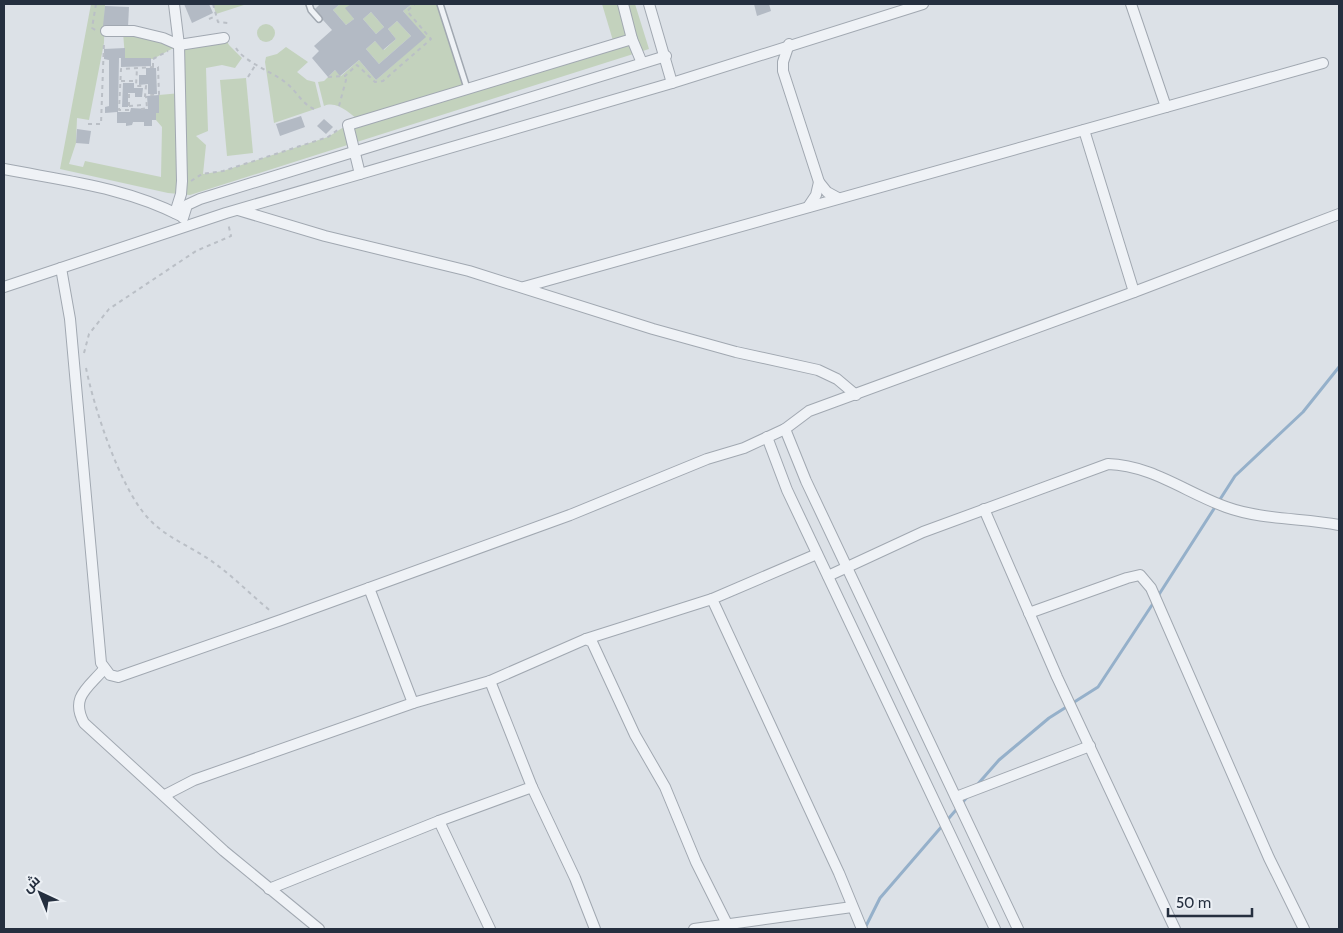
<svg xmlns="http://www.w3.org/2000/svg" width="1343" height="933" font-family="Cabin,Cairo,sans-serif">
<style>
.green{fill:#c3d2bd}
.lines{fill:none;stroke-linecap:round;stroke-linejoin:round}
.stream{stroke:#95b0ca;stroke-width:3}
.building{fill:#b3bac4;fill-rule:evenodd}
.lane-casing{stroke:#a1a8b1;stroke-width:8}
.street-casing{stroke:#a1a8b1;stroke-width:12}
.path{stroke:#babfc6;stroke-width:2;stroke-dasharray:4 4;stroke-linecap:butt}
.lane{stroke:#eff2f6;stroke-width:5}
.street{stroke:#eff2f6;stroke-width:10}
</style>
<rect width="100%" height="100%" fill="#dce1e7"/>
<g class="green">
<path d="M 91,4 L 105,4 L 104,43 L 89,120 L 77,118 L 76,143 L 69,164 L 83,167 L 85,161 L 161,177 L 162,127 L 156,120 L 156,113 L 159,113 L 159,95 L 181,93 L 179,45 L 153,59 L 125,58 L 123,32 L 179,45 L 225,38 L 229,45 L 242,58 L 235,68 L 222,65 L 206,68 L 208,131 L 196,136 L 206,145 L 203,174 L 223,171 L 328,137 L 347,125 L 360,121 C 350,114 337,100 324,106 L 318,82 L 324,81 L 335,70 L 341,76 L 359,60 L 376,80 L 425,37 L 403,11 L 412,4 L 440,4 L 467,89 L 614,44 L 602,4 L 635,4 L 649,49 L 190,195 L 168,193 L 60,169 Z"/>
<polygon points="213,4 247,4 216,14"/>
<polygon points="340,4 351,4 346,8 354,19 346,25 333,10"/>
<polygon points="371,12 384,27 376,34 363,19"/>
<polygon points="397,21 411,36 379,64 366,49 375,41 384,50 396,39 388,29"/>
<circle cx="266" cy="33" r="9"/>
<polygon points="286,47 308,62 297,72 307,80 315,82 321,107 274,123 265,62 266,57 277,54"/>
<polygon points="246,78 253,153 227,156 220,80"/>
</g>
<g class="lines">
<g class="stream">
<polyline points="1158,596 1235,476 1303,412 1339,367"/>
<polyline points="977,785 999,760 1049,718 1098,687 1154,602"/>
<polyline points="865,928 880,898 968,796"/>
</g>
</g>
<g class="building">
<polygon points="184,4 209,4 213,13 192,23"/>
<path d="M 320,4 L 340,4 L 333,10 L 346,25 L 354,19 L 345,8 L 351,4 L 412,4 L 403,11 L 426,37 L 376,80 L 359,60 L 340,76 L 335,70 L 328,77 L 312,58 L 319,51 L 314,46 L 332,30 L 314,10 ZM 371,12 L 384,27 L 376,34 L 363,19 ZM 397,21 L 411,36 L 379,64 L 366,49 L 375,41 L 383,50 L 396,39 L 388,29 Z"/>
<polygon points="754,4 769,4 771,11 757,16"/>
<polygon points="105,6 129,7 128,27 103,26"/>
<polygon points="125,48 125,58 151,58 151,66 121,67 121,58 119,58 118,112 130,112 131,108 148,109 147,96 159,95 159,113 156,113 156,120 152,120 152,126 144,126 144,122 133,122 132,125 126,126 126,123 117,123 117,112 105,113 105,107 109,106 109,60 104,59 104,49"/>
<polygon points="146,68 156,68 157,94 148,94 148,84 139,85 139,75 146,75"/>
<polygon points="123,83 134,83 134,88 143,88 142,97 135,97 135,93 128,93 128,107 122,107"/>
<polygon points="301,116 305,127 280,136 276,124"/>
<polygon points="324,119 333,127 326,134 317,126"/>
<polygon points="77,129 91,131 89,144 76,143"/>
</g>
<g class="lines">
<defs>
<g id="lane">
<polyline points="309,4 311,10 319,19"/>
<polyline points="440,4 467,88"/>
</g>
<g id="street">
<polyline points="174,4 179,45 182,181 181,194 175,213"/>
<polyline points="649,4 672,83"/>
<polyline points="1131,4 1166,107"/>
<polyline points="106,31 134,31 163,38 179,45 224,38"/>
<polyline points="632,39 642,63"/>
<polyline points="789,44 783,62 783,71 819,182 827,192 838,198"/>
<polyline points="1084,130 1134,292"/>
<path d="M 4,169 C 65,181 125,187 181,216"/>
<polyline points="360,174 348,125 632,39 623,4"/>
<polyline points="808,207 816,195 819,182"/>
<polyline points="238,210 325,236 469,271 653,329 736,352 818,370 837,379 856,395"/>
<polyline points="183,218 187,205 200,199 666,56"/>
<polyline points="61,268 70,319 101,663 110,675 118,677 281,620 570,515 707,459 744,448 785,429 809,411 1134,292 1339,214"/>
<polyline points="4,287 226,213 672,83 923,4"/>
<polyline points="524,287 1323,63"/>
<polyline points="785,429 806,481 1018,929"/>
<polyline points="767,437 787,490 995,929"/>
<polyline points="984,509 1057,677 1175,929"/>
<polyline points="817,554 712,599 839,873 862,929"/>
<path d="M 828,576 L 923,532 L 1108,464 C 1151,465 1187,493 1226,507 C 1262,520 1302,518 1339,525"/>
<polyline points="369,588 413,703 490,681 586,639 712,599"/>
<polyline points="1029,613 1127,578 1140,575 1151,588 1269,858 1304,929"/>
<polyline points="586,639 592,642 635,735 665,787 696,862 727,924"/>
<path d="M 104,669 C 88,688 70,697 84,723 L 224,851 L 319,929"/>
<polyline points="532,787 575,878 595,929"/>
<polyline points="165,795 194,780 413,703"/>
<polyline points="956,797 1090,746"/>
<polyline points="439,821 490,929"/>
<polyline points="269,889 439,821 532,787 490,681"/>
<polyline points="694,929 852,907"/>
</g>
</defs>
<use href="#lane" class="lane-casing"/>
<use href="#street" class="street-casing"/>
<g class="path">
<polyline points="96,4 92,28 97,31"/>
<polyline points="213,4 218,22 228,23"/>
<polyline points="209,19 216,16"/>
<path d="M 236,48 C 243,61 272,72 285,82 C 296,90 302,104 314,109"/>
<polyline points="153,67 153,59 168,51"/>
<polyline points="248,77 256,64"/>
<polyline points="328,77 345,76 357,65 375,82 383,81 431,39 407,11 415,4"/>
<polyline points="121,81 136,81"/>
<polyline points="129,94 129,110 119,110 121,69 153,67 158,67 159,94 145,96 146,86 136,86 137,68"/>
<polyline points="129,106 142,105 142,109 147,108 146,96"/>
<polyline points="339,106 346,80 345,76"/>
<polyline points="88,124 101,124 104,42"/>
<polyline points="191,181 202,174 223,171 328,137 339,129"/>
<polyline points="84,353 89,334 109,309 196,251 231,236 228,223"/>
<path d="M 86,368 C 94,408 120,488 148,518 C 167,539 195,548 217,565 C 236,579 253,597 272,612"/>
</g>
<use href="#lane" class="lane"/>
<use href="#street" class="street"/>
</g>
<rect width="1343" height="933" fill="none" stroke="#252f3f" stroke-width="10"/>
<g transform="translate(40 893) rotate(316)" stroke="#ecf0f5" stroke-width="4" paint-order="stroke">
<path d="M0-4L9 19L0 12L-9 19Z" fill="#252f3f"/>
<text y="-8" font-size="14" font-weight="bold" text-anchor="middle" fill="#252f3f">ش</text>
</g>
<path d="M1168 908v8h84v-8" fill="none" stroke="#252f3f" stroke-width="2.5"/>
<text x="1176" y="908" font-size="15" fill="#252f3f" stroke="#ecf0f5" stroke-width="4" paint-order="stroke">50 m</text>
</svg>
